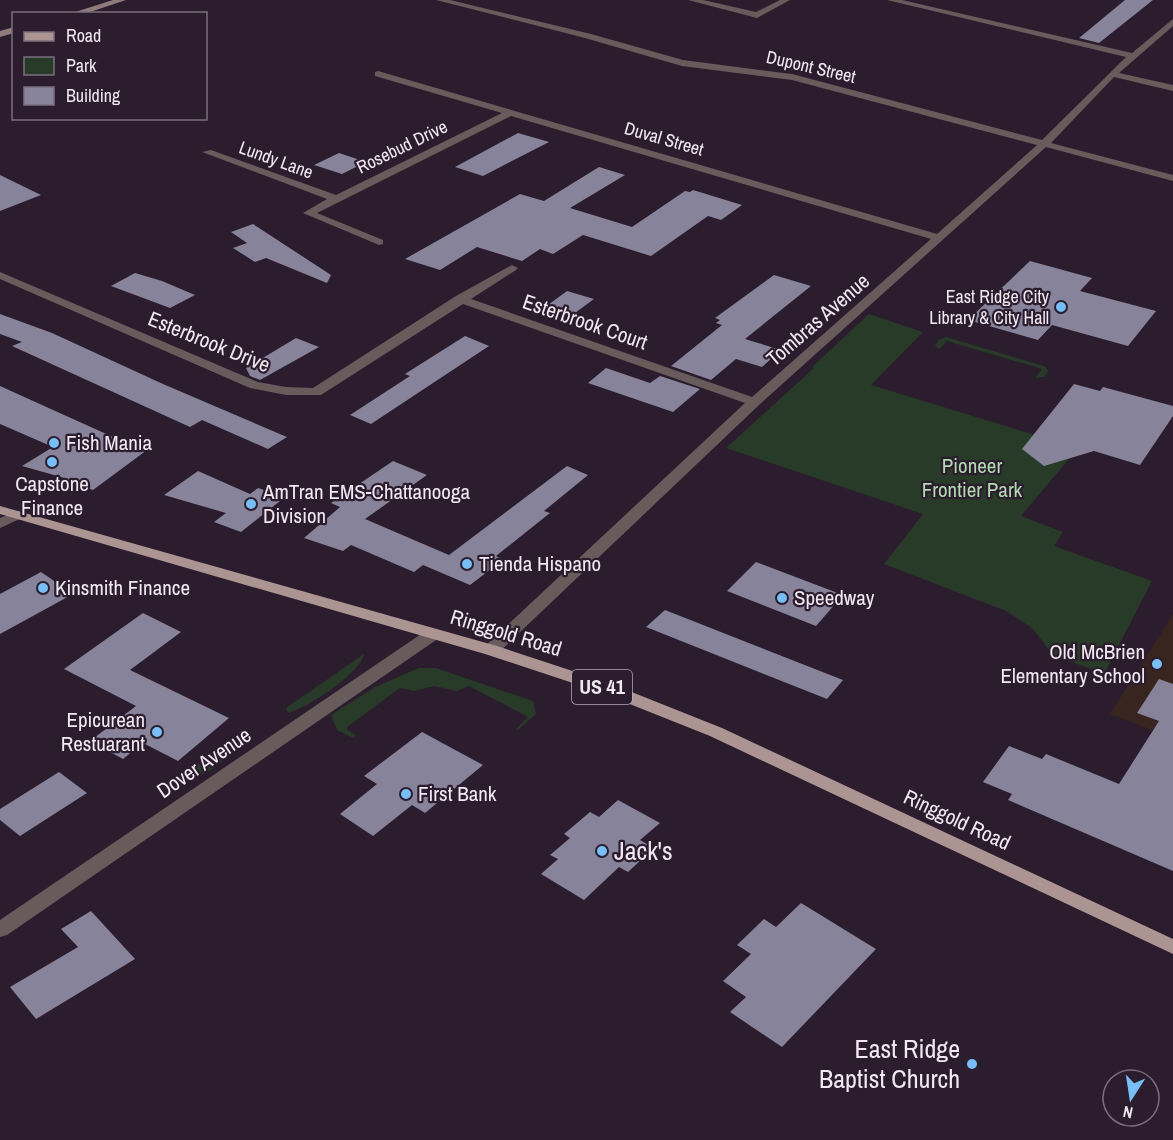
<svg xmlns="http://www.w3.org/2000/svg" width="1173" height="1140" font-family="'Archivo Narrow',sans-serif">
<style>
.education{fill:#38251f}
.green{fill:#283a28}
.building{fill:#87839a}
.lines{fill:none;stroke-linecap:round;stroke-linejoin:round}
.minor{fill:#675b5b;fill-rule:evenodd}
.secondary{fill:#8e7b7a;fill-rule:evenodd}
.primary{fill:#ac9492;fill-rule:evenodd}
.poi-dot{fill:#78bff8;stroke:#2b1d2d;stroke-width:2}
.labels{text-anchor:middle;stroke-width:4.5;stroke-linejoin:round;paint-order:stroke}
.far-street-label{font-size:18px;fill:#f2e8f3;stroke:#2b1d2d}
.far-poi-label{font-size:18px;fill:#f2e8f3;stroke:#2b1d2d;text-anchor:end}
.shield{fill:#2b1d2d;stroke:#b6abb8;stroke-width:1.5}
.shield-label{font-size:20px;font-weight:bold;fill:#f2e8f3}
.street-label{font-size:21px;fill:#f2e8f3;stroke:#2b1d2d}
.poi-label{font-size:21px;fill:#f2e8f3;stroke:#2b1d2d;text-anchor:start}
.park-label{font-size:21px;fill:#b0dbb0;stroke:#2b1d2d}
.near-poi-label{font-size:26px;fill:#f2e8f3;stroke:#2b1d2d;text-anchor:start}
</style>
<rect width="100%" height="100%" fill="#2b1d2d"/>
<polygon class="education" points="1173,614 1173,738 1110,714"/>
<g class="green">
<polygon points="869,314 923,332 871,385 1078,448 1021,516 1063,532 1054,546 1152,581 1104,674 1053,655 1032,628 1006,611 884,564 923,514 726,448 814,368 812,367"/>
<polygon points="946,337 1044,366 1049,371 1044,377 1035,378 1042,369 947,341 939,349 935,346 938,340"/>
<path d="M 364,654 C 361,673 307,708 288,713 L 286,708 Z"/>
<polygon points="419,668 436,668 533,701 536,714 518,730 516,729 528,717 469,686 457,691 434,686 414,691 400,688 347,727 347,730 356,735 353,738 337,730 331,715 375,687"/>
<polygon points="245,735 251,738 247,743 205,774 195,774 195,767"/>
</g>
<g class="building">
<polygon points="1125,0 1153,0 1099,43 1079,38"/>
<polygon points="518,133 549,142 483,176 455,167"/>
<polygon points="339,153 366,162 342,174 314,165"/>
<polygon points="599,167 625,175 570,208 632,227 685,191 690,192 693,190 742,205 721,220 708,216 651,256 583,235 553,254 540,249 522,261 477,247 440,270 405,259 520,194 544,201"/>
<polygon points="0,175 41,195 0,211"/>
<polygon points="253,224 331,275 327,283 266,258 255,262 233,248 247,243 231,232"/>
<polygon points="1030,261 1092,278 1080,291 1156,311 1128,346 1052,325 1038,340 968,320"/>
<polygon points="135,273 162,281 195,295 170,308 111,286"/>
<polygon points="774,275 811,286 745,339 781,350 762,367 736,359 711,380 671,366 722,325 716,323 720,320 715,318"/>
<polygon points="567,291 594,299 575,313 548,305"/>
<polygon points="0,314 52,333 163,384 287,437 268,449 202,420 190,427 12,346 22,342 0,334"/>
<polygon points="465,336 489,346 371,424 350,415 410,376 405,374"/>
<polygon points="296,338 319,347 260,380 250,376 246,368"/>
<polygon points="606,368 650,383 660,376 700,389 673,412 588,383"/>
<polygon points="1074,384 1100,391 1103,387 1173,406 1173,416 1140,465 1094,451 1044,466 1022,449"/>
<polygon points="0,386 124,442 147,450 93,490 66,481 68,479 22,466 53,447 0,424"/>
<polygon points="393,461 427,475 365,519 449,555 567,466 588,475 544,511 550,513 496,556 503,560 470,585 423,565 414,572 351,545 343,551 304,538 340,507 331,503"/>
<polygon points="198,471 250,494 258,488 285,497 241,532 214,522 226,513 164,495"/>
<polygon points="756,562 843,595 816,626 727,591"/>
<polygon points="41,572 73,594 0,634 0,594"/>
<polygon points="665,610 843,680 827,699 646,627"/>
<polygon points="143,613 181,632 130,670 229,718 178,761 143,743 123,759 90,741 136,706 64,669"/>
<polygon points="1159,679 1173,684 1173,871 1008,800 1012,794 983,782 1009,746 1042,759 1046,754 1119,784 1159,721 1137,713"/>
<polygon points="422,732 483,765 425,813 412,805 373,836 340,814 377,784 364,776"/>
<polygon points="59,772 87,793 20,836 0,820 0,809"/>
<polygon points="618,800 660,823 640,840 654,848 628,872 619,867 584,900 541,874 558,859 550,855 570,838 564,834 590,812 599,817"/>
<polygon points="801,903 876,949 782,1047 730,1012 746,997 723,981 751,954 737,945 764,919 776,927"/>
<polygon points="91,911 135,959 36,1019 10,987 78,947 61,929"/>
</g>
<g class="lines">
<g class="minor">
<polygon points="436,0 450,0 591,34 683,60 792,74 1042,140 1126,57 887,0 902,0 1132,53 1173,19 1173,26 1119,73 1173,85 1173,91 1114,77 1051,143 1173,175 1173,181 1046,147 759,405 497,654 485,654 483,650 485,646 745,403 463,304 321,395 286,395 250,388 0,279 0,272 258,382 286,387 313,388 456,296 512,265 518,268 516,270 471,299 752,397 931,239 511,116 317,213 383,240 383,244 379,245 303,213 327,199 202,152 211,150 336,195 502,113 375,76 375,72 378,71 937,234 1037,145 792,80 682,66 585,38"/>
<polygon points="688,0 703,0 756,12 780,0 790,0 757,18"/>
<polygon points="17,511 22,512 24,515 22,518 0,528 0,518"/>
<polygon points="433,629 439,630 441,634 439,638 7,935 0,937 0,920 427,630"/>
</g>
<g class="secondary">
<polygon points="113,0 126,0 84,14 69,14"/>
<polygon points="14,27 14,33 0,37 0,31"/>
</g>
<polygon class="primary" points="0,506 497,646 609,683 722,728 1173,939 1173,954 710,736 597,691 485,654 0,514"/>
</g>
<g class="poi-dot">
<circle cx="1061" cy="307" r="6"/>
<circle cx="54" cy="443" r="6"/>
<circle cx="52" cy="462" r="6"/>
<circle cx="251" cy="504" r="6"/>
<circle cx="467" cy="564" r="6"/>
<circle cx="43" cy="588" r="6"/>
<circle cx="782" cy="598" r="6"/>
<circle cx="1157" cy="664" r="6"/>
<circle cx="157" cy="732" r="6"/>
<circle cx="406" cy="794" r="6"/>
<circle cx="602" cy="851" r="6"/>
<circle cx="972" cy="1064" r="6"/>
</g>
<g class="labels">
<g class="far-street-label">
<text transform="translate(811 67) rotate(13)" y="6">Dupont Street</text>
<text transform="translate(664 139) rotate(16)" y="6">Duval Street</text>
<text transform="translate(402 147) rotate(-26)" y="6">Rosebud Drive</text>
<text transform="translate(276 160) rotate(20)" y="6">Lundy Lane</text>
</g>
<g class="far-poi-label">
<text x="1049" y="303">East Ridge City<tspan x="1049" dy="21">Library &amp; City Hall</tspan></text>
</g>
<rect class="shield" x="572" y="670" width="60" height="34" rx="4.5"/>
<g class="shield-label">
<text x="602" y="694">US 41</text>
</g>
<g class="street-label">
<text transform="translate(818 320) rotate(-41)" y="7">Tombras Avenue</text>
<text transform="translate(585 322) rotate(19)" y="7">Esterbrook Court</text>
<text transform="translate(209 342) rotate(22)" y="7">Esterbrook Drive</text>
<text transform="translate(506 633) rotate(17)" y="7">Ringgold Road</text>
<text transform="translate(204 763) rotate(-34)" y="7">Dover Avenue</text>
<text transform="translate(957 820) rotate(25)" y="7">Ringgold Road</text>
</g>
<g class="poi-label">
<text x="66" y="450">Fish Mania</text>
<text x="52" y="491" text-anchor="middle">Capstone<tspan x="52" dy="24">Finance</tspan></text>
<text x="263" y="499">AmTran EMS-Chattanooga<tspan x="263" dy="24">Division</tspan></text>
<text x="479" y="571">Tienda Hispano</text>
<text x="55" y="595">Kinsmith Finance</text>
<text x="794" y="605">Speedway</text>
<text x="1145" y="659" text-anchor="end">Old McBrien<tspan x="1145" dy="24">Elementary School</tspan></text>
<text x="145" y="727" text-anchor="end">Epicurean<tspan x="145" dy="24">Restuarant</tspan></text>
<text x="418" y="801">First Bank</text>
</g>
<g class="park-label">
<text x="972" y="473">Pioneer<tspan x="972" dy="24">Frontier Park</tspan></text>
</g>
<g class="near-poi-label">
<text x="614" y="860">Jack's</text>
<text x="960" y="1058" text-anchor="end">East Ridge<tspan x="960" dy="30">Baptist Church</tspan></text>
</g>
</g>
<rect x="12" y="12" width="195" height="108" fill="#2b1d2d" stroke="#7b6e7c" stroke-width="1.5"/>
<rect x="24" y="32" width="30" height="9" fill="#ac9492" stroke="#7b6e7c" stroke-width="1.5"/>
<text x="66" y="42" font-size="18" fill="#f2e8f3">Road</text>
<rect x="24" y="57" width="30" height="18" fill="#283a28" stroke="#7b6e7c" stroke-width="1.5"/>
<text x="66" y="72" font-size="18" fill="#f2e8f3">Park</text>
<rect x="24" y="87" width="30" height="18" fill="#87839a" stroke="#7b6e7c" stroke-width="1.5"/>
<text x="66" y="102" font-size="18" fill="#f2e8f3">Building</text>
<g transform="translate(1131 1098) rotate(192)"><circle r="28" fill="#2b1d2d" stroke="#7b6e7c" stroke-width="1.5"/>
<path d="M0-4.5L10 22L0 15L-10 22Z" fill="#78bff8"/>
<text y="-9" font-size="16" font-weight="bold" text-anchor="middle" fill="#f2e8f3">N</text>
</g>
</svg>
